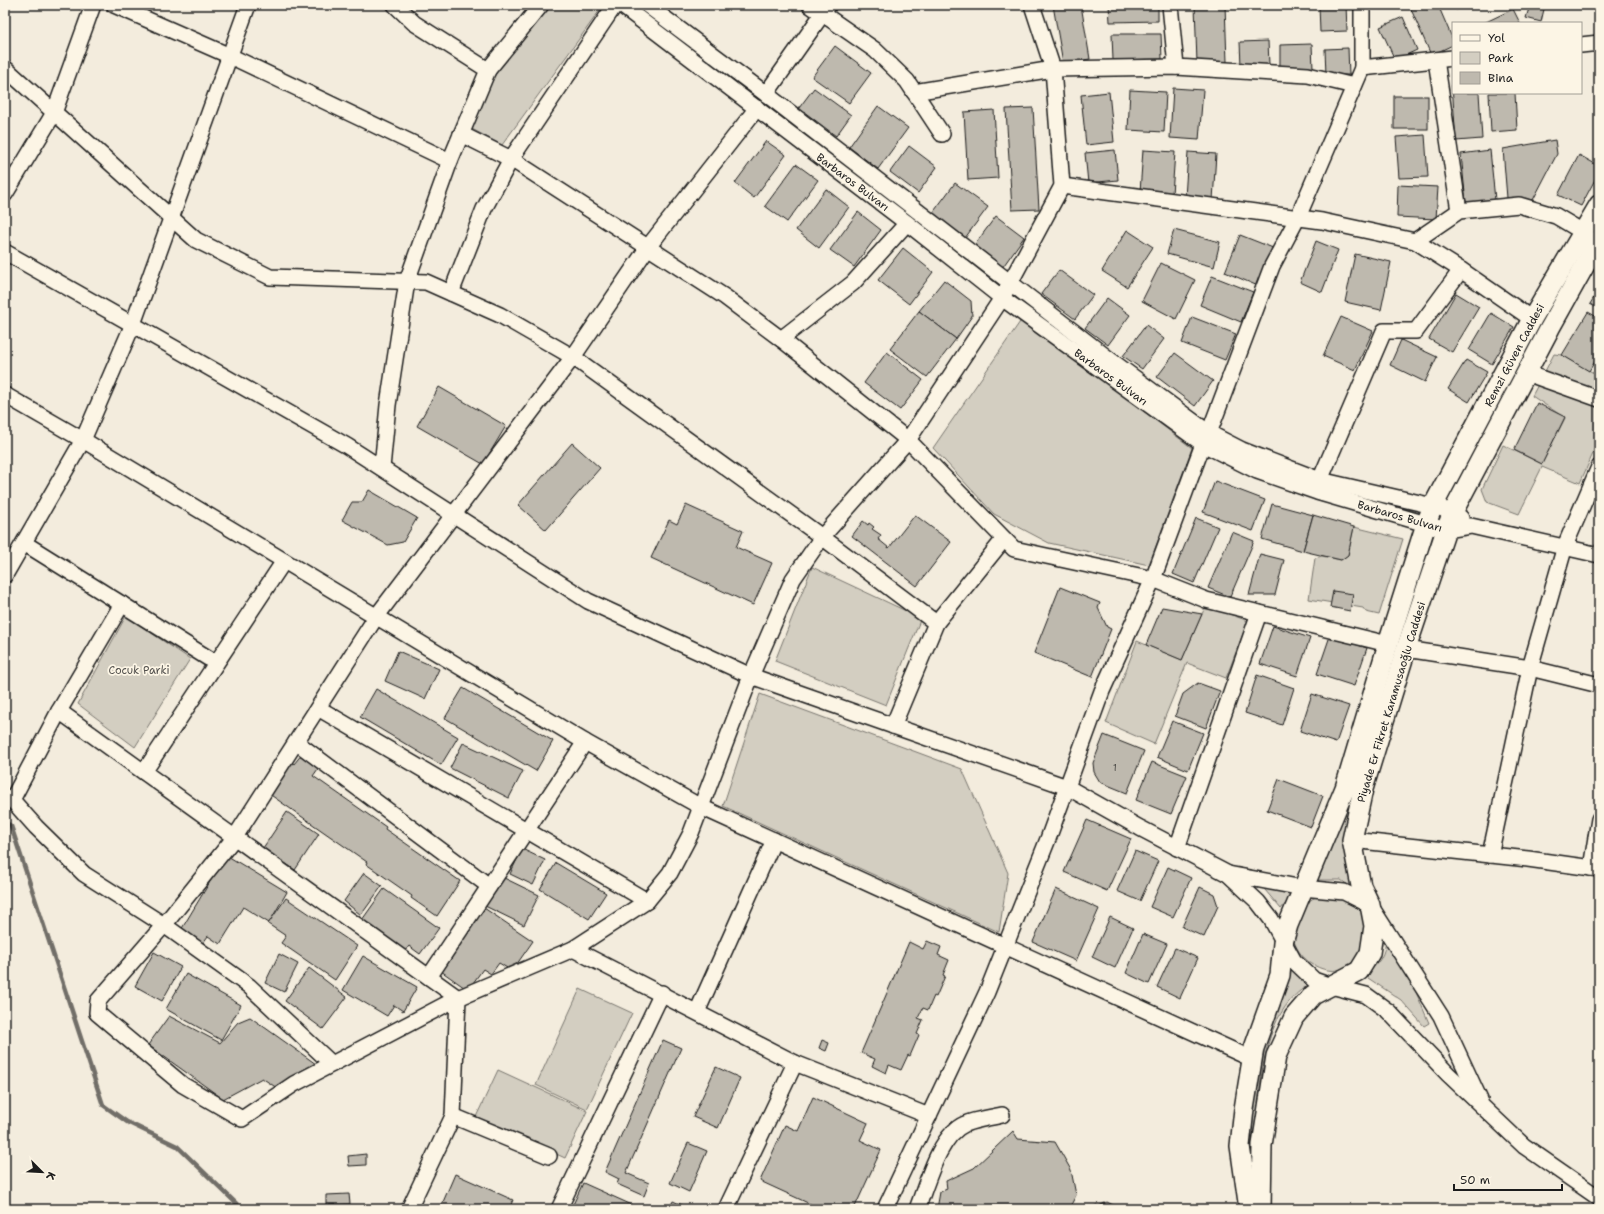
<svg xmlns="http://www.w3.org/2000/svg" width="1604" height="1214" font-family="'Shantell Sans',sans-serif">
<style>
.green{fill:#d3cec1;stroke:#78756e}
.lines{fill:none;stroke-linecap:round;stroke-linejoin:round}
.stream{stroke:#716e68;stroke-width:4.5}
.building{fill:#beb9ae;stroke:#1c1c1c}
.minor-casing{stroke:#1c1c1c;stroke-width:18}
.major-casing{stroke:#1c1c1c;stroke-width:22}
.minor{stroke:#fcf5e5;stroke-width:15}
.major{stroke:#fcf5e5;stroke-width:19}
.labels{text-anchor:middle;stroke-width:3.5;stroke-linejoin:round;paint-order:stroke}
.number-label{font-size:9px;fill:#444340}
.street-label{font-size:11px;fill:#1c1c1c;stroke:#fcf5e5}
.park-label{font-size:11px;fill:#53514e;stroke:#fcf5e5}
</style>
<rect width="100%" height="100%" fill="#f3ecdd"/>
<filter id="ink" filterUnits="userSpaceOnUse"><feTurbulence type="fractalNoise" baseFrequency=".025" numOctaves="2"/><feDisplacementMap in="SourceGraphic" scale="8" xChannelSelector="R" yChannelSelector="G"/><feConvolveMatrix kernelMatrix="1 2 1 2 8 2 1 2 1" color-interpolation-filters="sRGB"/></filter>
<g filter="url(#ink)">
<g class="green">
<polygon points="541,5 603,6 502,145 470,128 488,70"/>
<polygon points="1022,319 1192,448 1149,565 1049,543 994,514 933,448"/>
<polygon points="1554,354 1562,355 1599,376 1599,440 1580,483 1542,467 1519,514 1487,502 1482,489 1503,445 1542,464 1565,418 1532,396"/>
<polygon points="1354,527 1403,539 1379,615 1366,612 1363,608 1309,599 1315,558 1322,556 1341,560 1348,555"/>
<polygon points="1432,534 1433,537 1348,813 1345,841 1355,890 1341,880 1316,880"/>
<polygon points="812,567 921,618 886,705 775,661"/>
<polygon points="1206,605 1248,621 1226,678 1187,663 1154,744 1106,723 1137,641 1182,660"/>
<polygon points="126,616 190,659 135,747 78,704"/>
<polygon points="760,694 962,769 1008,873 999,932 723,806"/>
<polygon points="1254,881 1293,894 1281,909 1265,890"/>
<path d="M 1332,894 C 1340,898 1354,901 1359,908 C 1366,915 1367,933 1366,943 C 1365,948 1358,956 1354,960 C 1335,985 1292,961 1293,932 C 1293,927 1297,921 1299,916 C 1307,899 1315,895 1332,894 Z"/>
<path d="M 1386,941 L 1410,978 L 1429,1023 L 1424,1026 L 1401,1000 L 1365,976 C 1377,963 1383,961 1386,941 Z"/>
<path d="M 1287,963 L 1314,982 C 1260,1008 1258,1092 1257,1144 L 1253,1146 L 1251,1145 L 1250,1139 L 1254,1074 Z"/>
<polygon points="580,989 632,1013 587,1109 536,1085"/>
<polygon points="498,1070 587,1111 565,1158 476,1117"/>
</g>
<g class="lines">
<polyline class="stream" points="5,822 11,826 103,1105 127,1122 177,1146 242,1209"/>
</g>
<g class="building">
<polygon points="1053,5 1081,5 1090,59 1063,63"/>
<polygon points="1109,5 1158,5 1158,21 1110,22"/>
<polygon points="1195,5 1225,5 1227,62 1197,63"/>
<polygon points="1319,5 1346,5 1347,31 1320,32"/>
<polygon points="1414,5 1438,5 1453,40 1453,45 1431,55 1410,7"/>
<polygon points="1453,5 1465,5 1456,10"/>
<polygon points="1530,5 1545,5 1541,22 1526,18"/>
<polygon points="1513,9 1520,23 1484,23"/>
<polygon points="1403,17 1417,50 1395,60 1380,27"/>
<polygon points="1112,34 1161,34 1162,59 1113,60"/>
<polygon points="1268,41 1269,65 1241,66 1240,42"/>
<polygon points="1312,44 1313,69 1280,70 1280,45"/>
<polygon points="835,46 871,73 849,103 812,77"/>
<polygon points="1348,48 1349,75 1326,75 1325,49"/>
<polygon points="1452,85 1453,93 1479,93 1482,139 1456,141"/>
<polygon points="814,88 851,115 836,136 799,108"/>
<polygon points="1173,88 1203,90 1199,140 1170,138"/>
<polygon points="1130,90 1166,92 1164,132 1128,130"/>
<polygon points="1109,92 1114,142 1086,145 1081,95"/>
<polygon points="1489,93 1515,93 1517,130 1491,132"/>
<rect x="1394" y="96" width="34" height="33"/>
<polygon points="878,106 908,128 878,169 849,147"/>
<polygon points="1033,108 1039,209 1012,210 1006,109"/>
<polygon points="994,110 998,178 968,180 964,112"/>
<polygon points="1425,135 1428,177 1399,178 1396,137"/>
<polygon points="1555,140 1557,154 1533,200 1507,198 1503,149"/>
<polygon points="766,141 786,155 754,198 735,183"/>
<polygon points="909,146 937,167 918,193 890,172"/>
<polygon points="1115,150 1118,180 1088,183 1085,153"/>
<polygon points="1143,150 1175,152 1172,194 1140,192"/>
<polygon points="1490,150 1495,200 1466,203 1461,154"/>
<polygon points="1188,152 1216,154 1213,200 1185,198"/>
<polygon points="1579,155 1599,166 1599,172 1581,206 1558,195"/>
<polygon points="796,164 818,180 787,222 765,206"/>
<polygon points="955,183 988,207 965,238 932,214"/>
<polygon points="1398,185 1438,187 1436,219 1397,217"/>
<polygon points="826,189 849,207 819,248 796,230"/>
<polygon points="858,212 881,230 854,267 830,250"/>
<polygon points="996,216 1024,237 1002,268 973,247"/>
<polygon points="1127,230 1153,247 1127,287 1102,271"/>
<polygon points="1174,230 1220,242 1214,267 1167,254"/>
<polygon points="1240,235 1273,248 1258,286 1225,272"/>
<polygon points="1316,241 1338,250 1322,292 1300,282"/>
<polygon points="903,248 933,272 909,304 878,280"/>
<polygon points="1355,254 1391,262 1381,310 1345,302"/>
<polygon points="1161,263 1195,280 1176,319 1142,301"/>
<polygon points="1059,270 1093,295 1075,319 1041,294"/>
<polygon points="1212,276 1253,292 1241,322 1200,305"/>
<polygon points="944,280 971,301 972,316 956,339 919,311"/>
<polygon points="1599,289 1599,309 1590,304"/>
<polygon points="1456,293 1479,307 1452,352 1429,339"/>
<polygon points="1107,298 1130,315 1108,345 1085,328"/>
<polygon points="919,311 956,339 927,377 890,349"/>
<polygon points="1588,312 1599,318 1599,355 1589,371 1562,355"/>
<polygon points="1491,313 1514,327 1492,364 1469,350"/>
<polygon points="1192,317 1236,334 1225,360 1182,343"/>
<polygon points="1341,317 1373,331 1355,370 1323,356"/>
<polygon points="1146,325 1164,339 1142,369 1123,356"/>
<polygon points="1401,340 1437,357 1425,382 1390,365"/>
<polygon points="887,352 923,380 900,410 864,383"/>
<polygon points="1175,353 1213,381 1195,406 1157,377"/>
<polygon points="1466,360 1487,372 1469,402 1448,389"/>
<polygon points="439,387 506,426 483,464 417,426"/>
<polygon points="1537,403 1565,417 1542,464 1514,450"/>
<polygon points="572,443 600,468 546,530 518,505"/>
<polygon points="1215,481 1265,500 1253,531 1203,512"/>
<polygon points="369,490 417,518 403,542 388,545 342,520 352,502 362,502"/>
<polygon points="1272,504 1313,515 1303,551 1262,539"/>
<polygon points="686,505 743,531 736,547 772,563 753,605 651,558 669,520 677,524"/>
<polygon points="915,515 951,542 917,586 852,536 863,521 868,525 869,523 874,527 872,529 881,535 878,539 889,548"/>
<polygon points="1313,515 1354,527 1348,555 1341,560 1303,551"/>
<polygon points="1196,518 1218,527 1194,583 1173,574"/>
<polygon points="1232,532 1254,541 1230,597 1208,588"/>
<polygon points="1260,554 1284,560 1275,595 1249,595"/>
<polygon points="1060,587 1100,603 1098,608 1107,627 1111,629 1092,677 1034,653"/>
<polygon points="1333,591 1353,594 1350,611 1330,607"/>
<polygon points="1162,607 1202,614 1182,660 1146,645"/>
<polygon points="1273,626 1310,638 1297,676 1260,664"/>
<polygon points="1330,636 1367,648 1354,686 1317,674"/>
<polygon points="398,651 439,669 425,699 385,681"/>
<polygon points="1257,675 1294,688 1282,725 1245,713"/>
<polygon points="1198,683 1220,691 1206,728 1175,716 1183,694"/>
<polygon points="463,688 553,741 536,771 445,718"/>
<polygon points="376,689 458,737 441,765 360,717"/>
<polygon points="1312,694 1349,706 1336,743 1300,731"/>
<polygon points="1172,721 1203,733 1188,770 1157,757"/>
<polygon points="1104,735 1144,751 1127,793 1100,782 1094,772 1093,763"/>
<polygon points="463,743 523,771 509,798 450,768"/>
<polygon points="302,754 320,766 313,776 386,827 385,829 460,881 437,916 411,898 412,896 366,864 367,862 265,791 287,759 294,764"/>
<polygon points="1152,762 1187,776 1171,814 1136,800"/>
<polygon points="1279,779 1323,796 1311,827 1267,810"/>
<polygon points="287,812 319,834 295,870 263,848"/>
<polygon points="1087,820 1131,839 1107,891 1064,872"/>
<polygon points="522,849 545,860 533,885 510,874"/>
<polygon points="1135,851 1158,861 1140,901 1117,891"/>
<polygon points="226,855 287,892 269,923 243,907 220,944 208,936 203,943 181,930"/>
<polygon points="556,863 606,893 589,919 540,889"/>
<polygon points="1168,867 1191,878 1173,917 1150,907"/>
<polygon points="364,873 382,886 361,915 344,901"/>
<polygon points="500,876 539,895 524,925 485,906"/>
<polygon points="1200,887 1214,894 1218,906 1204,937 1182,927"/>
<polygon points="384,889 439,928 420,954 409,946 404,952 362,920"/>
<polygon points="1056,889 1099,909 1076,961 1033,942"/>
<polygon points="286,898 357,946 335,980 281,943 286,936 268,924"/>
<polygon points="484,908 533,941 512,971 499,963 491,974 483,969 468,990 441,971"/>
<polygon points="1110,917 1133,928 1115,968 1092,957"/>
<polygon points="1143,934 1167,944 1149,984 1126,973"/>
<polygon points="927,941 941,947 938,955 949,960 943,975 945,976 936,997 934,996 928,1010 923,1008 918,1018 923,1020 917,1034 919,1035 910,1056 908,1055 901,1070 889,1065 886,1073 872,1066 875,1059 861,1053 909,942 923,949"/>
<polygon points="1175,948 1198,958 1180,998 1157,987"/>
<polygon points="154,952 181,967 162,1001 135,986"/>
<polygon points="279,954 298,964 284,992 265,983"/>
<polygon points="363,956 417,987 403,1011 394,1005 387,1016 343,990"/>
<polygon points="309,968 347,997 323,1029 285,1001"/>
<polygon points="186,974 241,1005 221,1040 166,1009"/>
<polygon points="169,1016 220,1043 238,1022 250,1017 316,1064 277,1088 262,1078 223,1099 148,1045"/>
<polygon points="663,1040 681,1048 626,1173 649,1183 644,1196 617,1184 619,1179 605,1172"/>
<polygon points="822,1040 829,1043 826,1051 819,1048"/>
<polygon points="716,1067 740,1078 718,1128 693,1117"/>
<polygon points="813,1097 868,1123 860,1140 881,1150 854,1209 821,1209 760,1181 785,1125 798,1131"/>
<polygon points="1013,1131 1018,1139 1055,1142 1071,1170 1076,1195 1069,1209 937,1209 940,1192 947,1189 946,1181 974,1168"/>
<polygon points="688,1143 707,1151 689,1192 670,1183"/>
<polygon points="366,1154 366,1165 349,1166 348,1156"/>
<polygon points="455,1174 513,1200 509,1209 440,1209"/>
<polygon points="583,1183 632,1205 630,1209 571,1209"/>
<polygon points="349,1194 350,1204 326,1205 326,1195"/>
<polygon points="673,1201 691,1209 669,1209"/>
<polygon points="1107,1202 1121,1209 1089,1209 1097,1205 1097,1207"/>
</g>
<g class="lines">
<defs>
<g id="minor">
<polyline points="114,5 230,56 450,161"/>
<polyline points="621,5 907,223 1002,298 1203,444 1257,471 1317,492 1426,524 1446,530 1471,526 1599,555"/>
<polyline points="647,5 766,94 1109,359 1209,433 1242,450 1320,480 1433,506 1453,512 1461,518"/>
<polyline points="810,5 875,50 907,81 942,134"/>
<polyline points="1170,5 1176,67"/>
<polyline points="1581,45 1599,43"/>
<polyline points="1436,60 1459,211"/>
<polyline points="5,68 196,240 270,277 426,282 500,315 573,357 822,537 936,623"/>
<polyline points="1362,68 1453,58"/>
<polyline points="488,70 541,5"/>
<polyline points="914,92 1053,69 1176,67 1308,75 1354,86"/>
<polyline points="766,94 828,6"/>
<polyline points="461,134 511,159 725,297 781,339 908,440 1014,549 1153,579 1206,600 1388,644"/>
<polyline points="1062,186 1322,221 1415,241 1461,270 1532,319"/>
<polyline points="5,194 54,113 93,5"/>
<polyline points="1415,241 1459,211 1519,205 1556,216 1583,232"/>
<polyline points="5,252 347,446 588,601 751,676 1067,787 1140,828 1228,874 1258,902 1271,919 1294,961 1314,980 1331,986 1366,995 1388,1011 1448,1074 1524,1146 1599,1198"/>
<polyline points="451,293 484,209 511,159 615,5"/>
<polyline points="781,339 853,283 907,223"/>
<polyline points="1526,373 1599,399"/>
<polyline points="5,395 83,440 585,742 701,807 1252,1059"/>
<polyline points="1209,433 1272,266 1298,217 1362,68 1362,5"/>
<polyline points="382,468 388,405 407,281 450,161 488,70 414,23 395,5"/>
<polyline points="1320,480 1384,331 1416,331 1461,270"/>
<polyline points="24,543 216,663"/>
<polyline points="5,575 83,440 133,324 248,5"/>
<polyline points="1406,649 1530,668 1599,685"/>
<polyline points="318,708 647,901"/>
<polyline points="59,711 458,998 453,1116 409,1209"/>
<polyline points="893,726 936,623 1004,539"/>
<polyline points="296,742 489,886"/>
<polyline points="144,772 284,561"/>
<polyline points="5,797 12,800 36,827 84,874 164,925 98,1001 97,1013 183,1085 242,1119 294,1084 458,998 573,949 647,901 670,873 691,833 751,676 793,579 822,537 908,440 1002,298 1062,186 1053,69 1032,5"/>
<polyline points="12,800 59,711 122,604"/>
<polyline points="1352,840 1528,859 1599,869"/>
<polyline points="1177,848 1259,613"/>
<polyline points="1490,855 1530,668 1565,546 1599,467"/>
<polyline points="1591,868 1599,819"/>
<polyline points="1228,874 1303,888 1344,892 1370,905 1441,1016 1480,1100"/>
<polyline points="573,949 795,1063 726,1209"/>
<polyline points="429,977 585,742"/>
<polyline points="697,1012 774,840"/>
<polyline points="795,1063 929,1116"/>
<polyline points="332,1064 249,986 164,925 235,837 376,617 573,357 648,247 757,108"/>
<polyline points="453,1116 549,1156"/>
<polyline points="559,1209 662,993"/>
<polyline points="885,1209 987,992 1048,839 1102,691 1153,579 1203,444"/>
<path d="M 917,1209 C 927,1184 939,1135 965,1124 C 976,1119 990,1118 1002,1115"/>
</g>
<g id="major">
<polyline points="1249,1209 1240,1146 1244,1109 1254,1048 1280,975 1283,943 1288,925 1345,788 1388,644 1426,524 1433,506 1532,319 1599,205"/>
<polyline points="1261,1209 1262,1145 1276,1056 1294,1017 1313,995 1359,971 1370,953 1374,926 1370,905 1361,886 1352,840 1363,789 1406,649 1446,530 1453,512 1550,328 1599,240"/>
</g>
</defs>
<use href="#minor" class="minor-casing"/>
<use href="#major" class="major-casing"/>
<use href="#minor" class="minor"/>
<use href="#major" class="major"/>
</g>
</g>
<g class="labels">
<g class="number-label">
<text x="1115" y="771">1</text>
</g>
<g class="street-label">
<text transform="translate(853 182) rotate(37)" y="4">Barbaros Bulvarı</text>
<text transform="translate(1514 355) rotate(-62)" y="4">Remzi Güven Caddesi</text>
<text transform="translate(1111 377) rotate(36)" y="4">Barbaros Bulvarı</text>
<text transform="translate(1400 516) rotate(16)" y="4">Barbaros Bulvarı</text>
<text transform="translate(1391 702) rotate(-73)" y="4">Piyade Er Fikret Karamusaoğlu Caddesi</text>
</g>
<g class="park-label">
<text x="139" y="674">Cocuk Parki</text>
</g>
</g>
<rect width="1604" height="1214" fill="none" stroke="#fcf5e5" stroke-width="20"/>
<rect x="10" y="10" width="1584" height="1194" fill="none" stroke="#1c1c1c" stroke-width="1.5" filter="url(#ink)"/>
<rect x="1452" y="22" width="130" height="72" fill="#fcf5e5" stroke="#a29e95"/>
<rect x="1460" y="35" width="20" height="6" fill="#fcf5e5" stroke="#a29e95"/>
<text x="1488" y="42" font-size="12" fill="#1c1c1c">Yol</text>
<rect x="1460" y="52" width="20" height="12" fill="#d3cec1" stroke="#a29e95"/>
<text x="1488" y="62" font-size="12" fill="#1c1c1c">Park</text>
<rect x="1460" y="72" width="20" height="12" fill="#beb9ae" stroke="#a29e95"/>
<text x="1488" y="82" font-size="12" fill="#1c1c1c">Bina</text>
<g transform="translate(42 1172) rotate(114)" stroke="#fcf5e5" stroke-width="3" paint-order="stroke">
<path d="M0-3L7 15L0 10L-7 15Z" fill="#1c1c1c"/>
<text y="-6" font-size="11" font-weight="bold" text-anchor="middle" fill="#1c1c1c">K</text>
</g>
<path d="M1454 1184v6h108v-6" fill="none" stroke="#1c1c1c" stroke-width="2"/>
<text x="1460" y="1184" font-size="12" fill="#1c1c1c" stroke="#fcf5e5" stroke-width="3" paint-order="stroke">50 m</text>
</svg>
